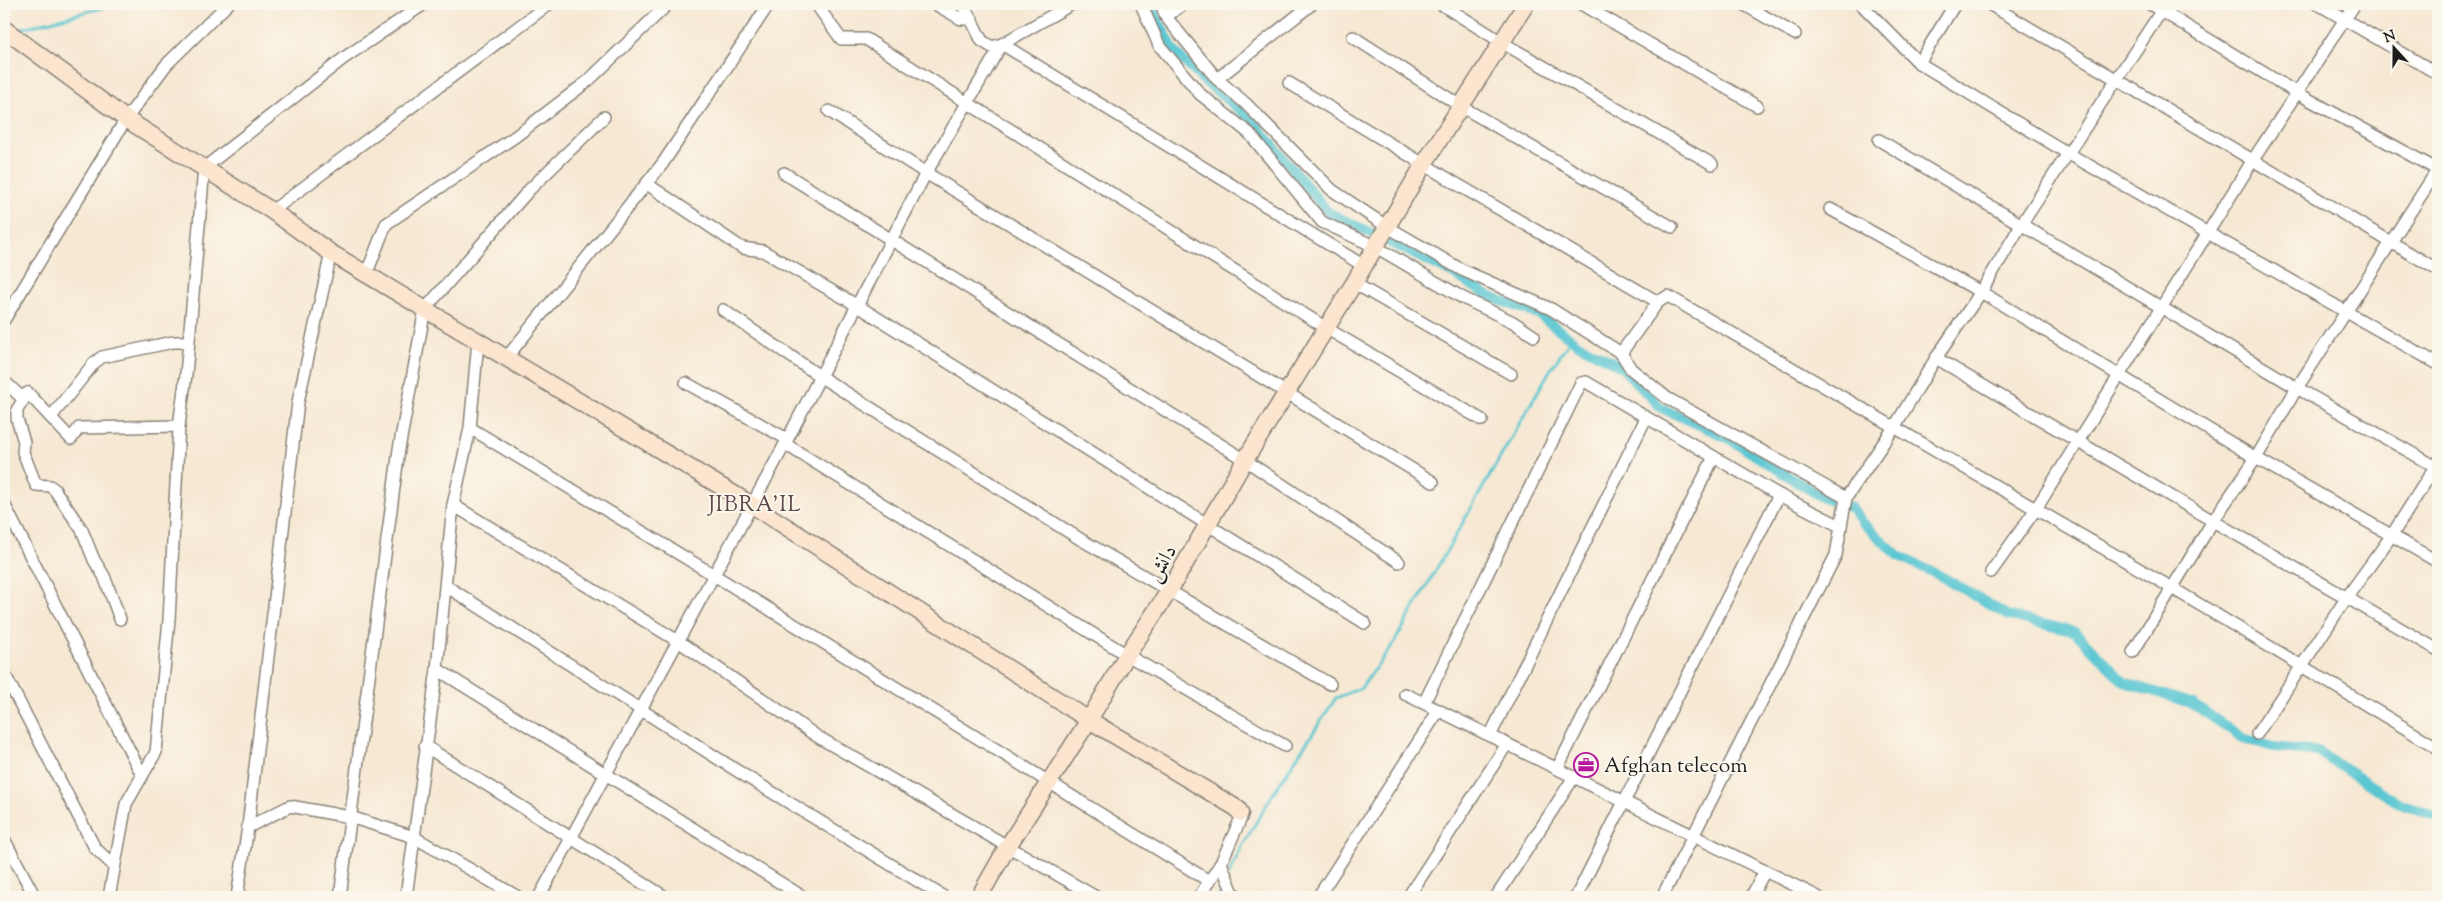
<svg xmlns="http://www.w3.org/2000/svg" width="2442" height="901" font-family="'Sorts Mill Goudy',Amiri,serif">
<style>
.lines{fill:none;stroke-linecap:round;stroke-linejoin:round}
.stream{stroke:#5ac6d2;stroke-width:3}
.canal{stroke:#5ac6d2;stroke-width:10}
.street-casing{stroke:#898278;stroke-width:14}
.secondary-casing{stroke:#898278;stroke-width:19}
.street{stroke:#fff;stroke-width:11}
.secondary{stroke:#fbe5cf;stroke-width:16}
.labels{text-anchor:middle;stroke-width:4;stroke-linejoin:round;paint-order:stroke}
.street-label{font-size:21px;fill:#1c1c1c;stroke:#fbf7ec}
.poi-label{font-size:21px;fill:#1c1c1c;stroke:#fbf7ec;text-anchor:start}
.neighbourhood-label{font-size:22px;letter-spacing:1px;fill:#604b4b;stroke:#fbf7ec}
</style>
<rect width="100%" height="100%" fill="#fbf7ec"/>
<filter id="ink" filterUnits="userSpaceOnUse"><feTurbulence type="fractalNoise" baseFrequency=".02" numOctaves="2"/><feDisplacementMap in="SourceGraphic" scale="10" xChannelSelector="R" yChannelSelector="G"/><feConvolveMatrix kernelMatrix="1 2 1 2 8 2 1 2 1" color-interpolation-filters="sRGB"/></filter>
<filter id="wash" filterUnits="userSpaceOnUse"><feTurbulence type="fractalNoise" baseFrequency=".0096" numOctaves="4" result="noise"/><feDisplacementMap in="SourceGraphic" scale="20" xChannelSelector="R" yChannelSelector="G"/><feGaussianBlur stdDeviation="1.12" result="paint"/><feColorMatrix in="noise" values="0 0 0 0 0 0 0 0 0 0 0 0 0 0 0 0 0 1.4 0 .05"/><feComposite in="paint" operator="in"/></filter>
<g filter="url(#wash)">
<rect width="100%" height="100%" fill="#f6e8d3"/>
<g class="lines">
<g class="stream">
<polyline points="16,30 117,4"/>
<polyline points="1229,874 1241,848 1274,792 1336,698 1361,688 1394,643 1549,372 1571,339"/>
<polyline points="1219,897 1225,882"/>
</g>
<polyline class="canal" points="1150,4 1174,51 1204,81 1254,122 1328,212 1450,272 1490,297 1538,314 1578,344 1620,366 1661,408 1726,437 1823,498 1852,508 1862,522 1899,556 1943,577 2007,615 2075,632 2124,682 2193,704 2243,738 2273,747 2318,752 2402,805 2438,816"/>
</g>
</g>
<g filter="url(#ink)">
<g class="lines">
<defs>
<g id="street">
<polyline points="816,4 841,39 866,39 1326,328 1482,420"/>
<polyline points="935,4 961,19 972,19"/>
<polyline points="963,4 982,41 992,47 1002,44 1364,266"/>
<polyline points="1141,4 1159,45 1200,94 1249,133 1322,222 1376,247 1463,298 1513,322 1534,336"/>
<polyline points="1161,4 1166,17 1217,79 1245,103 1332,190 1386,226 1462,270 1551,309 1621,353 1631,369 1667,398 1846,498"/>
<polyline points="1441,4 1503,43 1712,164"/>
<polyline points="1581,4 1757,106"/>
<polyline points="1743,4 1795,34"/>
<polyline points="1861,4 1919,63 2069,154 2438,364"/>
<polyline points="1989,4 2438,270"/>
<polyline points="2150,4 2297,93 2438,170"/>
<polyline points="2318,4 2438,74"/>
<polyline points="1166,17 1183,4"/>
<polyline points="1353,37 1462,107 1672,227"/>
<polyline points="1919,63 1955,4"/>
<polyline points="1217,79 1312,4"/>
<polyline points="1289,83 1455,183 1658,302"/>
<polyline points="829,111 926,173 1433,482"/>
<polyline points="1879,140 2297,388 2438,468"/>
<polyline points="784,173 1245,460 1399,562"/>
<polyline points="647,184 742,248 763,251 858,306 1365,623"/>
<polyline points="1830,209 1981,292 2256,458 2438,562"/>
<polyline points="272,211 549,4"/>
<polyline points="366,275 386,224 516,136 588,81 668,4"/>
<polyline points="1354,283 1511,374"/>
<polyline points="723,310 821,377 1080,539 1330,684"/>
<polyline points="4,320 126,119 166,65 228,4"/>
<polyline points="1621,353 1658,302 1668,296 2172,588 2438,748"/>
<polyline points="507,357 663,163 769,4"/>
<polyline points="1936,358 2213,521 2438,650"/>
<polyline points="4,381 21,397 28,393 71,439 79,428 179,426"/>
<polyline points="686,383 787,439"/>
<polyline points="28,393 17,410 17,419 24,442 23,452 36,485 50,486 54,489 82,530 94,560 104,576 120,619"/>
<polyline points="51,417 94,363 102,357 173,342 188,342"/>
<polyline points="470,428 714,575 1209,881"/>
<polyline points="785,444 1127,655 1285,746"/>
<polyline points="4,504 142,775"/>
<polyline points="453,505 678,641 818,737 1096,897"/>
<polyline points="1991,572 2036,509 2253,160 2355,4"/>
<polyline points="446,586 747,777 944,897"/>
<polyline points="2133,652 2213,521 2256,458 2297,388 2438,169"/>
<polyline points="437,669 803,897"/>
<polyline points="4,673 95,848 114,866"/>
<polyline points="1405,694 1818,897"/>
<polyline points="1424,703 1581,383 1586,382 1779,495 1840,526"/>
<polyline points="2257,734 2347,597 2392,535 2438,462"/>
<polyline points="1490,736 1646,418"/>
<polyline points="425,746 665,897"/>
<polyline points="1557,769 1714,457"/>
<polyline points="248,827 290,806 350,817 414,837 518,897"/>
<polyline points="4,839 35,897"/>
<polyline points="1221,863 1233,893 1240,897"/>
<polyline points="109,897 126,804 156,752 169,620 179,426 186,375 204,168 344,58 424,4"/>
<polyline points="237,897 248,827 298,402 331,253"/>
<polyline points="340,897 399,449 425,309 530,189 604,117"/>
<polyline points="406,897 437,669 453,505 470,428 478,341"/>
<polyline points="539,897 785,444 926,173 1002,44 1072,4"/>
<polyline points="1199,897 1221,863 1241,818 1240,813"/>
<polyline points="1318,897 1439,710"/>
<polyline points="1408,897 1507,744"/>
<polyline points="1496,897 1574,777"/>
<polyline points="1576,897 1779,495"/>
<polyline points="1662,897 1836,555 1846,498 1895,426 1936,358 1981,292 2021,225 2166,4"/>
<polyline points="1751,897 1765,871"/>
</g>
<g id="secondary">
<polyline points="4,29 126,119 272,211 331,253 752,505 1089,720 1238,809 1240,813"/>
<polyline points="979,897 1008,846 1089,720 1127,655 1169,591 1245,460 1354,283 1424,164 1526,4"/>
</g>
</defs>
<use href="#street" class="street-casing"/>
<use href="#secondary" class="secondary-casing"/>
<use href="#street" class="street"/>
<use href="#secondary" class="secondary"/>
</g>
</g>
<defs>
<symbol id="office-ring" viewBox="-11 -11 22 22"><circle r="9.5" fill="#fbf7ec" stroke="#b5179e" stroke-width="1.5"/><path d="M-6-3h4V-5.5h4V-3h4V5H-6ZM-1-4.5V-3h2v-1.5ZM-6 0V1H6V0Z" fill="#b5179e"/></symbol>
</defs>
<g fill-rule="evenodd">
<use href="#office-ring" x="1572" y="751" width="28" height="28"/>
</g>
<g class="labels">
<g class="street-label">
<text transform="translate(1161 563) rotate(-59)" y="7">دانش</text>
</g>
<g class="poi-label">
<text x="1604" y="772">Afghan telecom</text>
</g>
<g class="neighbourhood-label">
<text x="755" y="511">JIBRA'IL</text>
</g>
</g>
<rect width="2442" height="901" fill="none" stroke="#fbf7ec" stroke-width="20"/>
<g transform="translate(2394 48) rotate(339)" stroke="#fbf7ec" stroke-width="4" paint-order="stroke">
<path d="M0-4L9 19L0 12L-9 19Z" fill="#1c1c1c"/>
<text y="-8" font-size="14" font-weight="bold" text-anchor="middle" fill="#1c1c1c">N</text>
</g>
</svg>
